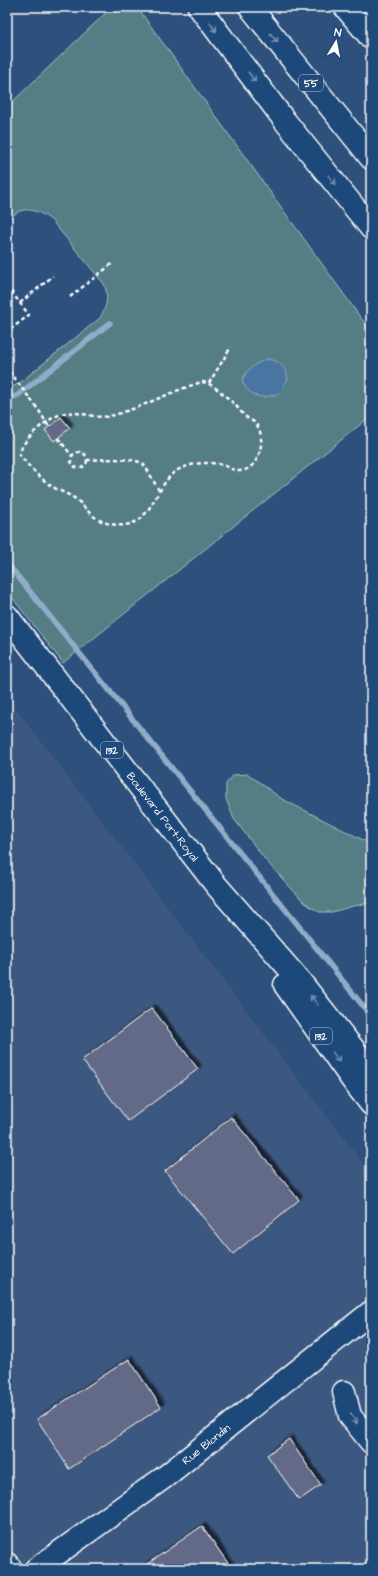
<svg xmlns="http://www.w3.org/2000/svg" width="378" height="1576" font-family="'Architects Daughter',sans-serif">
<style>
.built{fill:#3d5880}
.green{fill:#557d84;stroke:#aabec2}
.water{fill:#4875a3;stroke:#91acc8}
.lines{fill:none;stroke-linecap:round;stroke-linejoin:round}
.stream{stroke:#91acc8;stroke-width:5.5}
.building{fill:#636a87;stroke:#fff;filter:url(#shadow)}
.minor-casing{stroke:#fff;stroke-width:25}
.major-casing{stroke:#fff;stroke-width:25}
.highway-casing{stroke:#fff;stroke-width:25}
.path{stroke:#fff;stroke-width:2.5;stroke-dasharray:4 3;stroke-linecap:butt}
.minor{stroke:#1f4a7a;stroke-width:22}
.major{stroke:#1f4a7a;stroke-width:22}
.highway{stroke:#1f4a7a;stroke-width:22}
.oneway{stroke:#7992af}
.labels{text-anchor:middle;stroke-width:3;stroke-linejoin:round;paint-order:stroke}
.shield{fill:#1f4a7a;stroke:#bcc9d7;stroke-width:1}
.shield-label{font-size:10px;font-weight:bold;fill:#fff}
.street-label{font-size:11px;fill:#fff;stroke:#1f4a7a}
</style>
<defs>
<filter id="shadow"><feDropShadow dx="3.5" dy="-3.5" stdDeviation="1" flood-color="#0009"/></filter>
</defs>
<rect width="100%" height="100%" fill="#2d507d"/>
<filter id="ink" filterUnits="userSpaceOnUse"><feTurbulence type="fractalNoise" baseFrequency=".025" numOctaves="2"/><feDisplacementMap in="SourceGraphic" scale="8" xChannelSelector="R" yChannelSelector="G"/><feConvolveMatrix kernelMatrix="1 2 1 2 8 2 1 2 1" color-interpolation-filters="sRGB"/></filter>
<g filter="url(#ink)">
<polygon class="built" points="7,697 371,1174 371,1569 7,1569"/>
<g class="green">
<path d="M 112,7 L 137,7 L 371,332 L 371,416 L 63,663 L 7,591 L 7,389 L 18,384 L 100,318 C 107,306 109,297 104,284 L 52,221 C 44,214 31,207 20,211 C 15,213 11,218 7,221 L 7,107 Z"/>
<polygon points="248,774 282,799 371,844 371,903 353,906 332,912 319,912 304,902 267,862 234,819 226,799 226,784 233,775"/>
</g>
<path class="water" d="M 266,359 C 279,360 287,367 288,380 L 284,383 L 283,391 C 266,400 251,400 242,381 C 246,370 255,364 266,359 Z"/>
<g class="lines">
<g class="stream">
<polyline points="7,400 18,395 110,323"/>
<polyline points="7,563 371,1016"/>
</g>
</g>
<g class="building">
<polygon points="61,417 70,428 54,441 45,430"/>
<polygon points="152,1008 198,1069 128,1121 82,1060"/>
<polygon points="231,1117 299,1200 233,1254 165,1171"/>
<polygon points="129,1359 161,1407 69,1469 37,1419"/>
<polygon points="289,1439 321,1485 299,1500 267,1455"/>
<polygon points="202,1526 232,1569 140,1569"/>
</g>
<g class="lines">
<defs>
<g id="minor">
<polyline points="344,1392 350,1416 371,1442"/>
<polyline points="7,1564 11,1569"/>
<path id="s1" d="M 36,1569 L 166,1476 L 371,1312"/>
</g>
<g id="major">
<path id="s2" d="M 7,616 L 216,885 L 300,981 L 371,1071"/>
<polyline points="285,985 353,1081 371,1104"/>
</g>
<g id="highway">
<polyline points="199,7 285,121 371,228"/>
<polyline points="250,7 371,158"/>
<polyline points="345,7 371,38"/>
</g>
</defs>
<use href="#minor" class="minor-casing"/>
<use href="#major" class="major-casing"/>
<use href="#highway" class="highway-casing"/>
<g class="path">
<polyline points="7,286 29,315 7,332"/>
<polyline points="70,297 113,263"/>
<polyline points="20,303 53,276"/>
<polyline points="10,330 8,370 38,409 49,427"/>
<path d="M 202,382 C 212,382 229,399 236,406 C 239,409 241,412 244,415 C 247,419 253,420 256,424 C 267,437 260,470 240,471 C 234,471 229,467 223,465 C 208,461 190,463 176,471 C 162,480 154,507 140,519 C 126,530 104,525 92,515 C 86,510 82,504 77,500 C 69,494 61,492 53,487 C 43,481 27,465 20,455 C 19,442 47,419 59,415 C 75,408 94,420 110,416 C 142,408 171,391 202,382 Z"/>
<polyline points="209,383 231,347"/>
<polyline points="58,438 72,456"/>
<circle cx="79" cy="460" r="8"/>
<path d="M 87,460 C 98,460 137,456 144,465 C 150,473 154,483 160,492"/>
</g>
<use href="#minor" class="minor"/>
<use href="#major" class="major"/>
<use href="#highway" class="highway"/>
</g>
<defs><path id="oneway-shaft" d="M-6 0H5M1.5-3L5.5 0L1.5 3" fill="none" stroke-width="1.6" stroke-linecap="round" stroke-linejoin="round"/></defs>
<g class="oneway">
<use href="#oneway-shaft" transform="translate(213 27) rotate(53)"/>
<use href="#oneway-shaft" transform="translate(274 38) rotate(51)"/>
<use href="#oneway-shaft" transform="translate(252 77) rotate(53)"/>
<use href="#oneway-shaft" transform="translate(332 180) rotate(51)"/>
<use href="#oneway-shaft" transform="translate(314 1000) rotate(-129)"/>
<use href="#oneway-shaft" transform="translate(336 1057) rotate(55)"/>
<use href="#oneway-shaft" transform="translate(354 1419) rotate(56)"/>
</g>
</g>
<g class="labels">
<g class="shield">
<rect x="299" y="75" width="24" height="16" rx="3"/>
<rect x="101" y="742" width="22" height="16" rx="3"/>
<rect x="310" y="1028" width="22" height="16" rx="3"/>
</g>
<g class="shield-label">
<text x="311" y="87">55</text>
<text x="112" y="754">132</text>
<text x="321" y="1040">132</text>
</g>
<g class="street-label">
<text dy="4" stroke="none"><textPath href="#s2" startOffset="254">Boulevard Port-Royal</textPath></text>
<text dy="4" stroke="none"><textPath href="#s1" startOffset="211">Rue Blondin</textPath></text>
</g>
</g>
<rect width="378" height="1576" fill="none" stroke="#1f4a7a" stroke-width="24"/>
<rect x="12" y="12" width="354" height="1552" fill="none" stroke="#fff" stroke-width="1.5" filter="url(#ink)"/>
<g transform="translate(336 42) rotate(10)" stroke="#1f4a7a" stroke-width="3" paint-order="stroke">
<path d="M0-3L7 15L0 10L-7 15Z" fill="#ffffff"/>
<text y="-6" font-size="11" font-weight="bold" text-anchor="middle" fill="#ffffff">N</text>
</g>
</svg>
